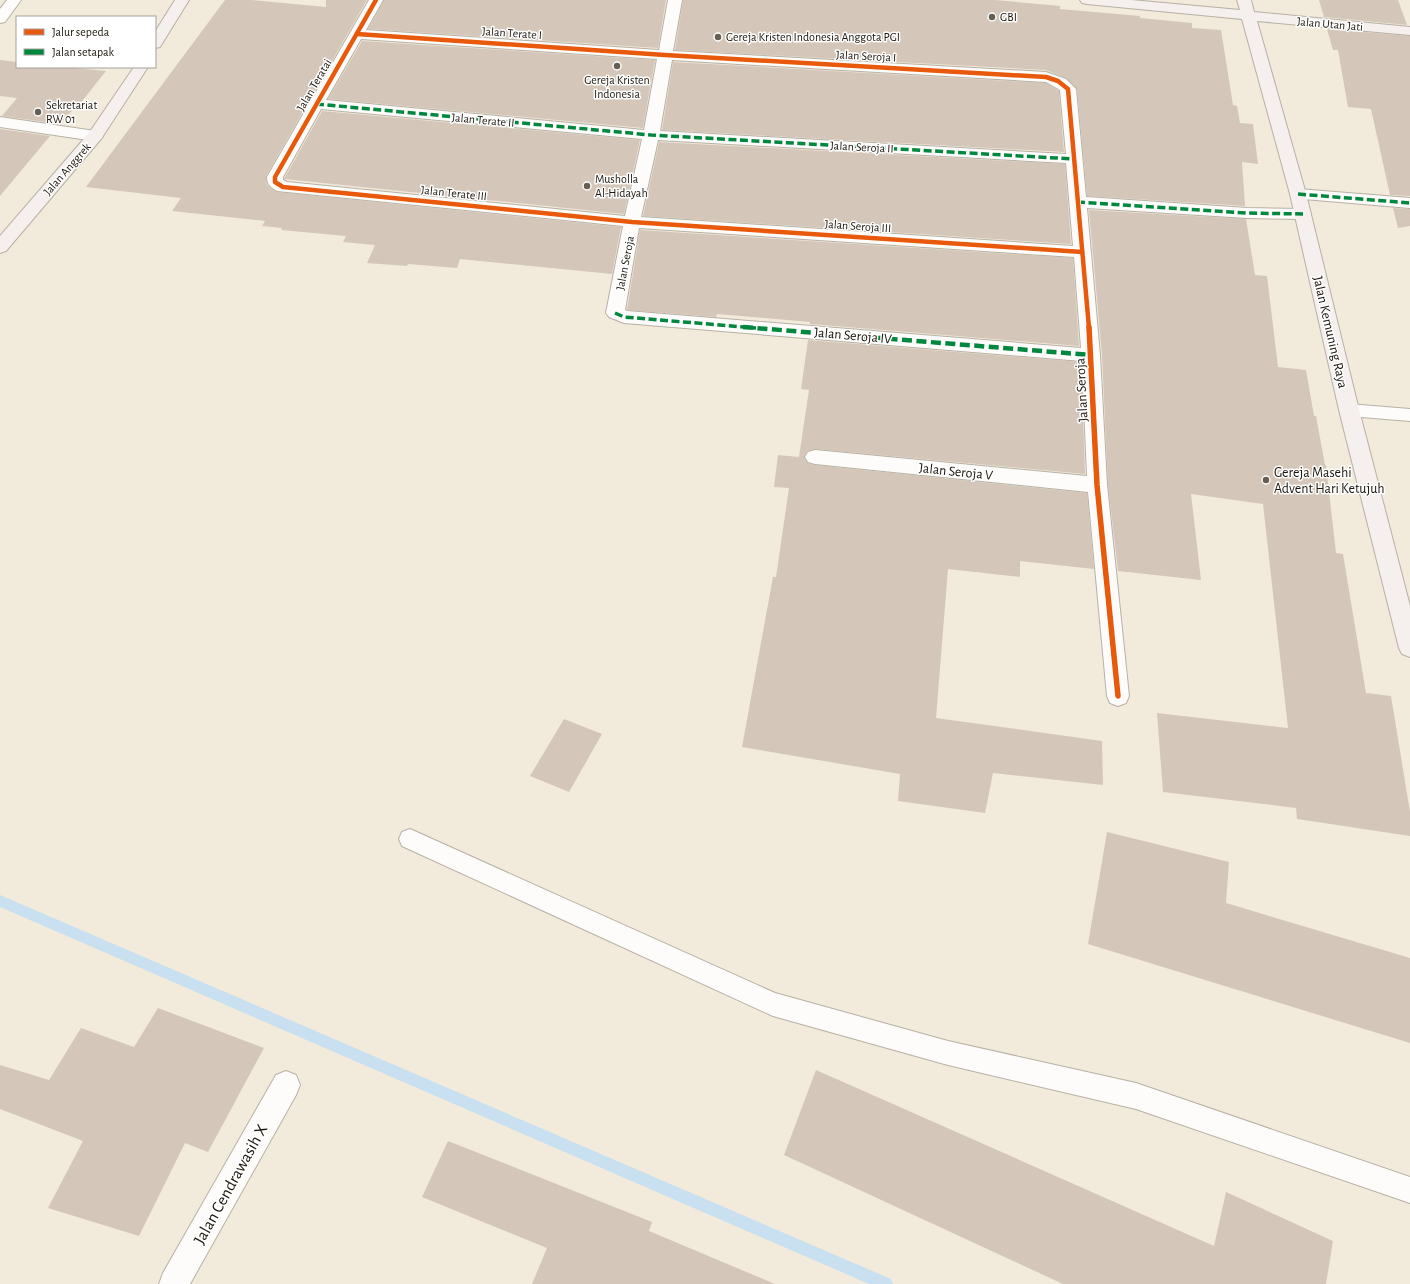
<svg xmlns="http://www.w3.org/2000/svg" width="1410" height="1284" font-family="'Alegreya Sans',sans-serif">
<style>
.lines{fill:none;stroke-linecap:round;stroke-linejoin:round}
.stream{fill:#c9e0f1;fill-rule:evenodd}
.building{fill:#d4c7ba}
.lane-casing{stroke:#b7b1a5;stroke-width:2}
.street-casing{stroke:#b7b1a5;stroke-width:2}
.secondary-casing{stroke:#b7b1a5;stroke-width:2}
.lane{fill:#fdfcfa;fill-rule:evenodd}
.street{fill:#fdfcfa;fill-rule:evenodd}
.secondary{fill:#f5efed;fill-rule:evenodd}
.quiet-far1{stroke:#00873e;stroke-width:3.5;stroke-dasharray:8 3.5;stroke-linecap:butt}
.quiet{stroke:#00873e;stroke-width:4.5;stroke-dasharray:10 4.5;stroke-linecap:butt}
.cycleway-far1-casing{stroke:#fff;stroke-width:6}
.cycleway-casing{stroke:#fff;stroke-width:8}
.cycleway-far1{stroke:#e8590c;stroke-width:4.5}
.cycleway{stroke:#e8590c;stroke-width:5.5}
.poi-dot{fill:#666054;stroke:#fff;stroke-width:1.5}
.labels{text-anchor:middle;stroke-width:3;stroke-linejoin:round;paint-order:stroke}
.far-poi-label{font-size:12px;fill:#1b150b;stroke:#fff;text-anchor:start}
.far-street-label{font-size:12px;fill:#1b150b;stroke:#fff}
.street-label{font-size:14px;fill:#1b150b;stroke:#fff}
.poi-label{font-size:14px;fill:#1b150b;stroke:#fff;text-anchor:start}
.near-street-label{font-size:17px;fill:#1b150b;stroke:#fff}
</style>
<rect width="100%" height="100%" fill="#f2eadb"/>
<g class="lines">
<polygon class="stream" points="0,895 891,1279 893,1284 869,1284 0,907"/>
</g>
<g class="building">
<polygon points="225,0 252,0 326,7 326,0 367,0 266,176 267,185 272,189 277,192 621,227 612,274 460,259 457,268 408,264 407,266 367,263 375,245 343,242 346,236 281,230 282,228 262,226 265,221 172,211 181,198 86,187"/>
<polygon points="384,0 666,0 658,48 368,29"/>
<polygon points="683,0 995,0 1060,6 1060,9 1140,16 1140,18 1192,23 1192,28 1221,30 1233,105 1237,106 1240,123 1253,124 1258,164 1242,162 1245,206 1087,196 1077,89 1066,78 1046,70 675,50"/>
<polygon points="1319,0 1398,0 1407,25 1324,17"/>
<polygon points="1327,29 1410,36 1410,196 1390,195 1371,109 1348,107 1338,50 1333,50"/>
<polygon points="362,41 655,60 643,128 328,99"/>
<polygon points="0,60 17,62 17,67 63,67 106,71 79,105 77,105 60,124 2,116 17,98 0,96"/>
<polygon points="673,62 1046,83 1059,91 1064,152 662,130"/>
<polygon points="322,111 640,140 624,214 284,179"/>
<polygon points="0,129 50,136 0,196"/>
<polygon points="659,142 1065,164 1071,244 643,216"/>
<polygon points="1393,208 1410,209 1410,226 1398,228"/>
<polygon points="1089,210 1246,219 1255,275 1267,276 1278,367 1306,370 1314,416 1316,416 1325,465 1326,465 1336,553 1343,554 1366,693 1391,696 1410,812 1410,836 1297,819 1296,808 1163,792 1157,713 1288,728 1263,504 1191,494 1201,580 1118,571 1108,485 1102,355"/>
<polygon points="640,230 1073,258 1079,346 810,324 810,322 717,314 716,317 627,310"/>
<polygon points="808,340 1081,362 1085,474 815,449 807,451 804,458 808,463 815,465 1087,493 1094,569 1020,561 1020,577 948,569 936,718 1102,741 1103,785 993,773 985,813 898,801 900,774 742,747 773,577 776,577 789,488 774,487 778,455 799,457 809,390 801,389"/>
<polygon points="564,719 602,734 569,792 530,776"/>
<polygon points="1107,832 1229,862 1226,903 1410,958 1410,1043 1088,944"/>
<polygon points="158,1008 264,1048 208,1152 185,1143 139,1236 48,1208 83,1141 0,1109 0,1065 49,1080 81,1028 134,1047"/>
<polygon points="816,1070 1214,1246 1226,1192 1333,1241 1326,1284 1063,1284 784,1155"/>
<polygon points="448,1141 652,1222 649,1231 775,1284 532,1284 547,1248 422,1197"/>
</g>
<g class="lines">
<defs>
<g id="lane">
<polygon points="1349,404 1410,409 1410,421 1349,416 1343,414 1340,410 1343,406"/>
<polygon points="410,829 775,993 948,1041 1136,1083 1410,1177 1410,1203 1136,1109 948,1065 773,1016 402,846 399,839 402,832"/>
</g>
<g id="street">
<polygon points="7,0 21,0 5,22 0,23 0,9"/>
<path d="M 369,0 L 383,0 L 366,30 L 659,50 L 668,0 L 682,0 L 673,51 L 1046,72 L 1066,79 L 1076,89 L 1086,197 L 1247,208 L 1303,209 L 1309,210 L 1311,214 L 1309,218 L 1303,219 L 1247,218 L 1087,208 L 1100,355 L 1107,485 L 1129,696 L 1126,703 L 1118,706 L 1110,703 L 1107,696 L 1088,492 L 815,464 L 808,462 L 805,457 L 808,452 L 815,450 L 1087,476 L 1082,361 L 624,323 L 609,317 L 606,313 L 623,226 L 277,191 C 271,187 267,185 267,177 ZM 361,39 L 657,59 L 644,130 L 326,100 ZM 672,60 L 1046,82 L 1060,90 L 1066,154 L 660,131 ZM 321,109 L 642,139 L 625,216 L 287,182 L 283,180 L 283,177 ZM 658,140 L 1066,163 L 1073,246 L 641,217 ZM 639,228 L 1074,257 L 1081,348 L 627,311 L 625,310 Z"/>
<polygon points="0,117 95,131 101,133 103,136 101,139 95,141 0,127"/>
<polygon points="1298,189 1410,198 1410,208 1292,198 1290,194 1292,190"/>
<polygon points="286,1071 296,1075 300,1085 296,1095 190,1284 159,1284 163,1273 276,1075"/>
</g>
<g id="secondary">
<polygon points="175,0 189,0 160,47 155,48 155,32"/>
<polygon points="1080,0 1131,0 1240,10 1237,0 1251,0 1254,12 1410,27 1410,35 1257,21 1306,194 1359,410 1410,606 1410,657 1402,654 1399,648 1339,410 1290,194 1242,19 1087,4 1082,3"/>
<polygon points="134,67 148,67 101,139 6,251 0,253 0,236 89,133"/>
</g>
</defs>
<use href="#lane" class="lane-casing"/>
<use href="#street" class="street-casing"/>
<use href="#secondary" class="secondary-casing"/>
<use href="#lane" class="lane"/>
<use href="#street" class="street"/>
<use href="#secondary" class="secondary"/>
<g class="quiet-far1">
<polyline points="316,104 651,135 1074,159"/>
<polyline points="1298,194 1410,203"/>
<polyline points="1077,202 1247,213 1303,214"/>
<polyline points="615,313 624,317 756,328"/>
</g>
<polyline class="quiet" points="743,327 1091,355"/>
<defs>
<g id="cycleway-far1">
<polyline points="376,0 275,177 275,182 283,187 632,222 1082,252"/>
<polyline points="357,34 665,55 1046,77 1058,81 1068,89 1089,328"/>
</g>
<polyline id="cycleway" points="1089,327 1097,485 1118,696"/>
</defs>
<use href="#cycleway-far1" class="cycleway-far1-casing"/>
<use href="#cycleway" class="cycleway-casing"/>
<use href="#cycleway-far1" class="cycleway-far1"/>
<use href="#cycleway" class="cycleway"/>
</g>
<g class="poi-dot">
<circle cx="992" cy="17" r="4"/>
<circle cx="718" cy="37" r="4"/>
<circle cx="617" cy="66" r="4"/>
<circle cx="38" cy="112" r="4"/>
<circle cx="587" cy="186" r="4"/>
<circle cx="1266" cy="480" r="4"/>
</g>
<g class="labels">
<g class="far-poi-label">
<text x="1000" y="21">GBI</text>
<text x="726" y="41">Gereja Kristen Indonesia Anggota PGI</text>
<text x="617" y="84" text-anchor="middle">Gereja Kristen<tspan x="617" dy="14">Indonesia</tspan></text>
<text x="46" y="109">Sekretariat<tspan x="46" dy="14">RW 01</tspan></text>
<text x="595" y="183">Musholla<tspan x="595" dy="14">Al-Hidayah</tspan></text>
</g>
<g class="far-street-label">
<text transform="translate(1330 24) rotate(5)" y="4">Jalan Utan Jati</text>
<text transform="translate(512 33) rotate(4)" y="4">Jalan Terate I</text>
<text transform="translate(866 56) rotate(3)" y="4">Jalan Seroja I</text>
<text transform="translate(314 85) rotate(-60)" y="4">Jalan Teratai</text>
<text transform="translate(483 120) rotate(5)" y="4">Jalan Terate II</text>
<text transform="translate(862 147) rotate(3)" y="4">Jalan Seroja II</text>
<text transform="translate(67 169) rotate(-49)" y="4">Jalan Anggrek</text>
<text transform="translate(454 193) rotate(6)" y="4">Jalan Terate III</text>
<text transform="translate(858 226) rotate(4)" y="4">Jalan Seroja III</text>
<text transform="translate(625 263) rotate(-79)" y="4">Jalan Seroja</text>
</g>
<g class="street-label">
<text transform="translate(1331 332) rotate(77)" y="5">Jalan Kemuning Raya</text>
<text transform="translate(853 335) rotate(5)" y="5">Jalan Seroja IV</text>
<text transform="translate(1081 390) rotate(-93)" y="5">Jalan Seroja</text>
<text transform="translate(956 471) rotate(6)" y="5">Jalan Seroja V</text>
</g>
<g class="poi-label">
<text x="1274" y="477">Gereja Masehi<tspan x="1274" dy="16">Advent Hari Ketujuh</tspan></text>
</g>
<g class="near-street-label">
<text transform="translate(230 1184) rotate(-61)" y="6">Jalan Cendrawasih X</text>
</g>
</g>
<rect x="16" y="16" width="140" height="52" fill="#ffffff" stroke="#a4a19d"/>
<rect x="24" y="29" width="20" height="6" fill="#e8590c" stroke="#a4a19d"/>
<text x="52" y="36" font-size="12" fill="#1b150b">Jalur sepeda</text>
<rect x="24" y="49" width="20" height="6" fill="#00873e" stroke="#a4a19d"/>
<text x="52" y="56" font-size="12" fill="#1b150b">Jalan setapak</text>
</svg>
